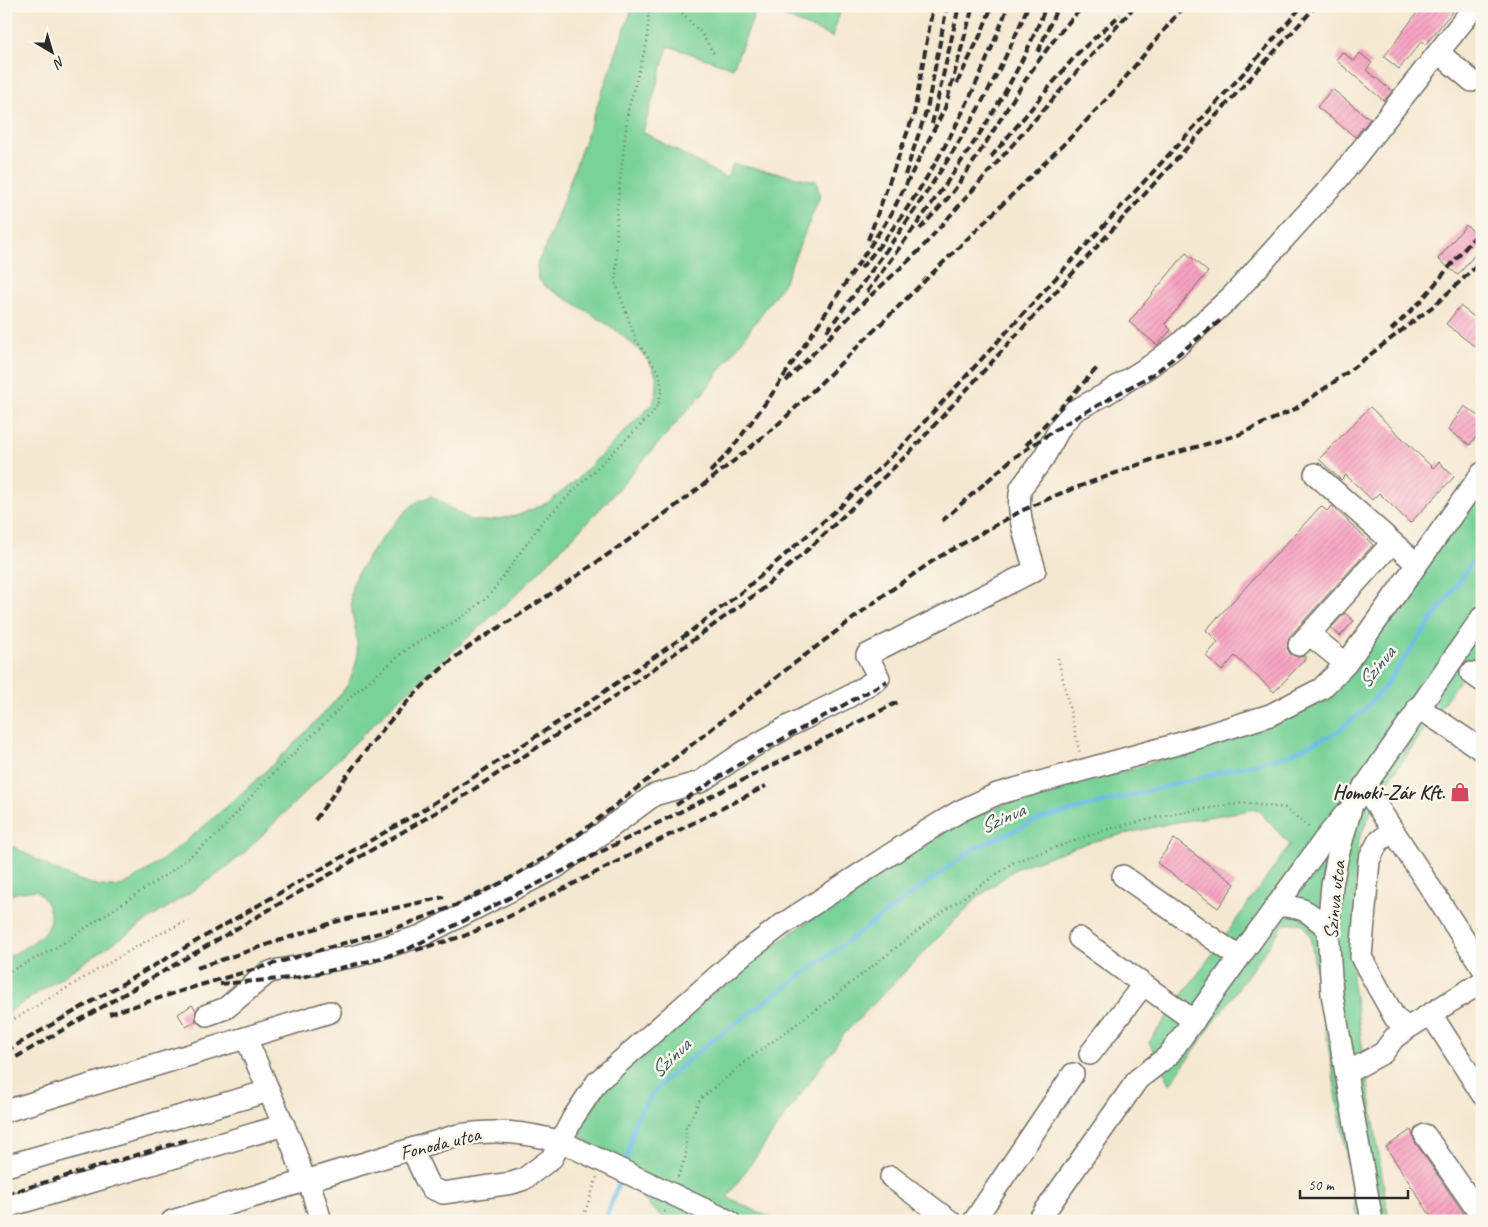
<svg xmlns="http://www.w3.org/2000/svg" width="1488" height="1227" font-family="Caveat,sans-serif">
<style>
.green{fill:#79d298;stroke:#527e62}
.lines{fill:none;stroke-linecap:round;stroke-linejoin:round}
.stream{stroke:#6cbde8;stroke-width:4.5}
.building{fill:url(#building-hatch)}
.minor-casing{stroke:#726d65;stroke-width:24}
.path{stroke:#726d65;stroke-width:2.5;stroke-dasharray:1 4;stroke-linecap:butt}
.minor{stroke:#fff;stroke-width:21}
.rail{stroke:#2b2b2b;stroke-width:4;stroke-dasharray:8 4;stroke-linecap:butt}
.labels{text-anchor:middle;stroke-width:5;stroke-linejoin:round;paint-order:stroke}
.poi-label{font-size:20px;font-weight:bold;fill:#2b2b2b;stroke:#fbf7ec;text-anchor:end}
.street-label{font-size:20px;fill:#2b2b2b;stroke:#fbf7ec}
.water-label{font-size:21px;font-style:italic;fill:#3e5764;stroke:#fbf7ec}
</style>
<defs>
<pattern id="building-hatch" width="6" height="6" patternUnits="userSpaceOnUse" patternTransform="scale(1.25)"><rect width="6" height="6" fill="#f7a3c1"/><path d="M-1 1l2-2M0 6l6-6M5 7l2-2" fill="none" stroke="#d48ca6"/></pattern>
</defs>
<rect width="100%" height="100%" fill="#fbf7ec"/>
<filter id="ink" filterUnits="userSpaceOnUse"><feTurbulence type="fractalNoise" baseFrequency=".02" numOctaves="2"/><feDisplacementMap in="SourceGraphic" scale="10" xChannelSelector="R" yChannelSelector="G"/><feConvolveMatrix kernelMatrix="1 2 1 2 8 2 1 2 1" color-interpolation-filters="sRGB"/></filter>
<filter id="wash" filterUnits="userSpaceOnUse"><feTurbulence type="fractalNoise" baseFrequency=".0096" numOctaves="4" result="noise"/><feDisplacementMap in="SourceGraphic" scale="20" xChannelSelector="R" yChannelSelector="G"/><feGaussianBlur stdDeviation="1.12" result="paint"/><feColorMatrix in="noise" values="0 0 0 0 0 0 0 0 0 0 0 0 0 0 0 0 0 1.4 0 .05"/><feComposite in="paint" operator="in"/></filter>
<g filter="url(#wash)">
<rect width="100%" height="100%" fill="#f5e8d1"/>
<g class="green">
<path d="M 633,6 L 758,6 L 733,68 L 668,46 L 643,132 L 726,178 L 733,164 L 816,181 L 820,196 L 784,283 L 708,387 L 602,507 L 519,592 L 397,701 L 243,854 L 218,874 L 6,1014 L 6,958 C 36,942 70,924 36,890 L 16,893 L 6,898 L 6,843 C 40,860 75,886 114,887 C 147,887 332,715 349,682 C 367,646 350,626 351,593 C 351,572 400,513 417,502 C 421,500 427,498 431,496 L 470,520 L 486,521 L 516,516 L 549,502 L 573,483 L 653,403 C 657,394 659,382 655,373 C 641,338 577,306 545,286 L 538,279 L 537,263 L 545,249 L 559,212 Z"/>
<polygon points="760,6 842,6 832,37"/>
<polygon points="1482,488 1482,648 1380,793 1359,839 1352,978 1389,1221 1357,1221 1310,935 1302,923 1284,924 1170,1084 1149,1042 1290,845 1257,809 1172,823 1090,842 1017,868 978,897 844,1034 727,1197 777,1221 666,1221 585,1143 579,1130 605,1087 694,1006 791,933 958,823 1022,797 1111,775 1262,729 1331,699"/>
</g>
<g class="lines">
<g class="stream">
<path d="M 625,1165 C 630,1150 630,1134 636,1120 C 651,1088 684,1064 710,1042 L 975,848 L 1040,819 L 1288,755 L 1339,731 L 1366,708 L 1385,686 L 1482,549"/>
<polyline points="605,1221 621,1177"/>
</g>
</g>
<g id="blocks">
<g class="building">
<polygon points="1422,6 1457,6 1426,44 1422,41 1399,69 1384,57"/>
<polygon points="1342,52 1354,61 1360,53 1372,63 1366,70 1392,91 1384,101 1336,60"/>
<polygon points="1332,89 1370,119 1355,137 1317,107"/>
<polygon points="1466,225 1482,238 1482,246 1458,275 1438,259"/>
<polygon points="1186,253 1208,272 1165,324 1171,330 1157,345 1129,322"/>
<polygon points="1460,306 1482,323 1482,352 1446,324"/>
<polygon points="1464,406 1482,418 1482,429 1470,445 1448,430"/>
<polygon points="1370,407 1433,468 1439,462 1454,477 1410,523 1379,493 1372,500 1346,475 1341,480 1319,459"/>
<polygon points="1321,506 1327,511 1332,506 1373,545 1289,637 1287,648 1290,654 1297,657 1307,657 1274,692 1235,656 1222,671 1206,656 1218,642 1206,630"/>
<polygon points="1345,613 1354,621 1340,636 1331,628"/>
<polygon points="1174,839 1235,884 1218,908 1157,863"/>
<polygon points="192,1005 196,1010 196,1021 186,1027 178,1014"/>
<polygon points="1411,1130 1415,1142 1469,1221 1434,1221 1386,1147"/>
</g>
</g>
</g>
<g filter="url(#ink)">
<use href="#blocks" fill-opacity="0" stroke="#726d65" stroke-width="1"/>
<g class="lines">
<defs>
<g id="minor">
<polyline points="1439,53 1472,81"/>
<polyline points="1315,474 1417,564"/>
<polyline points="1309,634 1346,664"/>
<polyline points="1299,645 1392,543"/>
<polyline points="1471,673 1482,681"/>
<polyline points="1418,707 1482,750"/>
<polyline points="1364,786 1482,967"/>
<polyline points="1392,831 1378,842 1369,860 1361,957 1395,1018 1405,1026 1411,1026 1482,982"/>
<polyline points="1123,876 1239,957"/>
<path d="M 1276,906 C 1302,905 1309,912 1328,929"/>
<polyline points="1079,938 1194,1021"/>
<polyline points="1431,1014 1482,1094"/>
<path d="M 207,1015 L 226,1008 L 266,974 L 273,971 L 356,956 L 421,936 L 555,868 L 654,795 L 700,782 L 744,752 L 789,726 L 848,697 L 879,678 L 867,655 L 1035,570 C 1028,545 1015,514 1021,488 L 1044,457 L 1061,426 L 1074,411 L 1104,395 L 1150,366 L 1178,345 L 1232,296 L 1339,178 L 1475,6"/>
<polyline points="246,1038 294,1149 305,1182"/>
<polyline points="1090,1054 1143,985"/>
<polyline points="1346,1073 1383,1053 1394,1038 1411,1026"/>
<polyline points="6,1111 330,1012"/>
<polyline points="1425,1135 1482,1217"/>
<polyline points="412,1149 426,1180 431,1188 443,1193 512,1183 524,1179 552,1158 573,1118 597,1082 737,959 780,926 925,832 960,811 997,794 1181,743 1270,715 1321,689 1346,664 1482,473"/>
<polyline points="6,1166 269,1091"/>
<polyline points="891,1177 950,1221"/>
<polyline points="309,1181 321,1221"/>
<polyline points="6,1207 284,1125"/>
<path d="M 172,1221 L 458,1135 C 497,1129 524,1132 562,1142 L 729,1221"/>
<polyline points="974,1221 1073,1074"/>
<polyline points="1038,1221 1138,1079 1168,1056 1324,840 1346,813"/>
<polyline points="1372,1221 1332,994 1328,929 1332,885 1338,855 1352,805 1482,617"/>
</g>
</defs>
<use href="#minor" class="minor-casing"/>
<g class="path">
<polyline points="675,6 702,34 715,55"/>
<polyline points="1058,658 1080,754"/>
<polyline points="6,973 54,949 173,870 218,834 256,791 354,694 408,648 464,616 489,596 542,522 652,414 659,402 662,389 659,373 636,340 616,284 617,209 628,110 647,42 649,6"/>
<polyline points="6,1024 153,937 189,920"/>
<polyline points="678,1177 686,1156 686,1128 700,1099 754,1055 828,1001 934,918 1014,862 1105,830 1176,813 1244,803 1285,808 1311,829"/>
<polyline points="582,1221 597,1177"/>
<polyline points="660,1221 665,1210"/>
</g>
<use href="#minor" class="minor"/>
<g class="rail">
<polyline points="1038,52 1058,6"/>
<polyline points="957,83 980,36 992,6"/>
<polyline points="932,124 959,6"/>
<polyline points="991,157 1077,54 1120,15"/>
<polyline points="905,175 927,109 947,6"/>
<path d="M 920,229 C 932,215 947,201 957,186 C 1000,126 1031,59 1084,6"/>
<polyline points="868,240 914,114 933,6"/>
<path d="M 861,268 C 926,194 974,98 1008,6"/>
<path d="M 867,292 C 932,202 1006,111 1046,6"/>
<polyline points="1391,330 1420,302 1482,228"/>
<path d="M 827,331 C 903,229 980,125 1028,6"/>
<polyline points="786,381 866,300 919,251 1135,6"/>
<polyline points="1026,445 1098,367"/>
<polyline points="710,472 730,451 770,397 890,216 945,108 973,6"/>
<polyline points="942,521 1012,459 1061,426 1155,373 1222,319"/>
<polyline points="676,805 754,755 887,681"/>
<path d="M 315,820 C 358,759 400,701 458,655 C 479,638 505,625 528,609 C 616,550 705,488 785,418 L 1071,137 L 1115,90 L 1184,6"/>
<polyline points="416,950 464,936 508,917 766,786"/>
<polyline points="197,968 338,921 444,897"/>
<polyline points="220,984 302,977 378,959 408,949 898,702"/>
<polyline points="109,1014 197,986 396,928 454,906 505,881 544,858 583,831 787,669 884,595 937,558 1021,511 1059,494 1151,460 1238,435 1295,409 1341,377 1436,304 1482,261"/>
<polyline points="6,1051 420,812 595,698 683,637 743,591 840,507 903,445 1261,54 1302,6"/>
<polyline points="6,1063 459,799 626,689 756,594 812,546 909,453 1316,6"/>
<polyline points="6,1194 190,1139"/>
</g>
</g>
</g>
<defs>
<symbol id="shop-bare" viewBox="-9 -9 18 18"><path d="M-5-2.5h2.3a2.7 3.5 0 0 1 5.4 0H5L5.5 6h-11ZM-1.5-2.5h3a1.5 2.3 0 0 0-3 0Z" fill="#d1495b" stroke="#fbf7ec" stroke-width="2.5" paint-order="stroke"/></symbol>
</defs>
<g fill-rule="evenodd">
<use href="#shop-bare" x="1446" y="778" width="28" height="28"/>
</g>
<g class="labels">
<g class="poi-label">
<text x="1445" y="799">Homoki-Zár Kft.</text>
</g>
<g class="street-label">
<text transform="translate(1334 900) rotate(-84)" y="7">Szinva utca</text>
<text transform="translate(440 1143) rotate(-14)" y="7">Fonoda utca</text>
</g>
<g class="water-label">
<text transform="translate(1376 667) rotate(-51)" y="7">Szinva</text>
<text transform="translate(1002 818) rotate(-24)" y="7">Szinva</text>
<text transform="translate(670 1058) rotate(-44)" y="7">Szinva</text>
</g>
</g>
<rect width="1488" height="1227" fill="none" stroke="#fbf7ec" stroke-width="25"/>
<g transform="translate(52 52) rotate(142)" stroke="#fbf7ec" stroke-width="4" paint-order="stroke">
<path d="M0-4L9 19L0 12L-9 19Z" fill="#2b2b2b"/>
<text y="-8" font-size="14" font-weight="bold" text-anchor="middle" fill="#2b2b2b">N</text>
</g>
<path d="M1300 1190v8h108v-8" fill="none" stroke="#2b2b2b" stroke-width="2.5"/>
<text x="1308" y="1190" font-size="15" fill="#2b2b2b" stroke="#fbf7ec" stroke-width="4" paint-order="stroke">50 m</text>
</svg>
